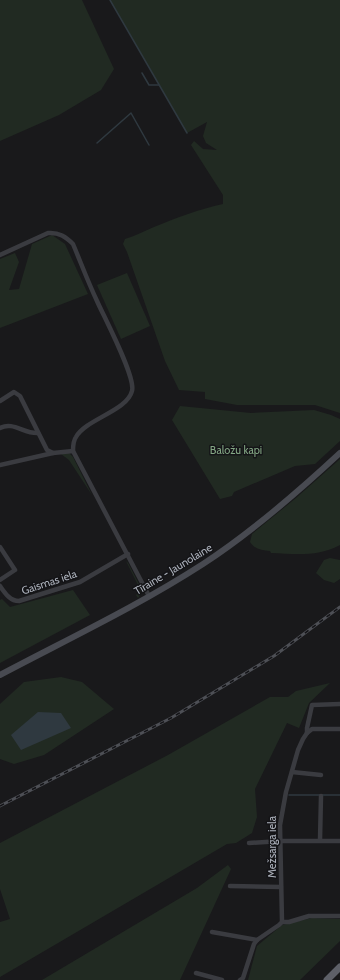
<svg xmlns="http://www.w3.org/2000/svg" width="340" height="980" font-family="Cabin,sans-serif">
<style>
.green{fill:#212a22}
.water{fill:#2f3940}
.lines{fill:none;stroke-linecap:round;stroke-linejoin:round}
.stream{stroke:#2f3940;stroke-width:1.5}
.minor{stroke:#3a3b40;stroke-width:4.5}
.secondary{stroke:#484a51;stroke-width:6}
.trunk{stroke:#5e6068;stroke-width:7}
.rail-casing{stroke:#4d4f55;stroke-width:3}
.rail{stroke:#141417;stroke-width:1.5;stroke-dasharray:4.5;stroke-linecap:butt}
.labels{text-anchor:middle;stroke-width:3;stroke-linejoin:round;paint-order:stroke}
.park-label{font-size:11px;fill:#83a684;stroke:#141417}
.street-label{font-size:11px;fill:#acb1bb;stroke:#141417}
</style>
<rect width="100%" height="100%" fill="#19191b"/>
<g class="green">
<polygon points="0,0 82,0 114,69 101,90 59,115 0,141"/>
<path d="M 110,0 L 340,0 L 340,413 L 315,405 L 237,405 L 205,399 L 205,392 L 179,390 L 165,361 L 127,252 L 123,244 L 125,239 C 135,236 144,231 154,227 C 176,218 200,209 223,204 L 223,195 L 191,145 L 194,141 L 203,149 L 217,150 L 206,143 L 203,136 L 207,122 L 187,133 Z"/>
<polygon points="52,235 65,244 88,294 0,328 0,259 15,253 19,262 9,290 19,289 32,244"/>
<polygon points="127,273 150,326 121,339 97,285"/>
<polygon points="180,406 251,413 314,410 331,415 340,419 340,441 315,464 295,466 234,492 232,496 220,499 172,420"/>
<polygon points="69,453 73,457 92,495 69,460 61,454"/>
<path d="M 340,459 L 340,545 C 318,557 296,554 271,553 L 270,551 C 262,550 254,549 250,542 L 252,534 L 296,498 Z"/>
<polygon points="330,558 340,560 340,579 334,583 324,580 316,573 324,560"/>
<polygon points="126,561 128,563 141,588 141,594 138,598 136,595 139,592 139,587"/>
<polygon points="73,590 90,615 0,663 0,600 2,599 10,607"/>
<polygon points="61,677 82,682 114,709 44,755 14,764 0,759 0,704 24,682"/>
<polygon points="330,683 309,703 299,728 287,723 255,789 257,817 252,833 236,843 227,844 0,977 0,922 10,919 0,889 0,843 168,755 270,697 288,697 296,691"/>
<polygon points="228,865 231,869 180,980 42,980 197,888"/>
<polygon points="312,918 340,919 340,941 300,980 248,980 257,946 282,925"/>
</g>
<polygon class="water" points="38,712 61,713 71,728 21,750 11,735"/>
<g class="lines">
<g class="stream">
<polyline points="110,0 187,133"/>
<polyline points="142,73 149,85 159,85"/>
<polyline points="97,143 131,113 149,145"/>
<polyline points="289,795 340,795"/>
</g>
<g class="minor">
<path d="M 0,255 L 48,233 C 59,232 66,237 73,244 C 81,263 88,282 97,301 C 104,317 136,377 132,391 C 127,411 86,419 76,437 C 73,441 73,447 73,451 L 149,596"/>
<polyline points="0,401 14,392 20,396 47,450 53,453"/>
<path d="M 0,428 C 13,421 24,434 38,433"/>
<polyline points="0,465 53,453 73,451"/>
<polyline points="0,547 15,570 0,580"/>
<path d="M 0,586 C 5,593 10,601 19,601 L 80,582 L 128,554"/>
<polyline points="307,733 307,728 312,705 340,704"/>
<polyline points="292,772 321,775"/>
<polyline points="320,840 321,796"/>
<polyline points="249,843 281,841 340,841"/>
<polyline points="230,886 281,887"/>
<polyline points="282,922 289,922 309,916 340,916"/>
<polyline points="212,932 257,940"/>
<polyline points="196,973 222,980"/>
<polyline points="240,980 243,978 254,944 257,940 279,925 282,922 280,825 286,792 298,750 303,739 307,733 312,729 340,729"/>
</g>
<path class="secondary" d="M 0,675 C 68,639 138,606 203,564 C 252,532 297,493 340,453"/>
<polyline class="trunk" points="327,980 340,967"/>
<defs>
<polyline id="rail" points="0,806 171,718 274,656 340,607"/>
</defs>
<use href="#rail" class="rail-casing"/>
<use href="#rail" class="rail"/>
</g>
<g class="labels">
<g class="park-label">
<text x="236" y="454">Baložu kapi</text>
</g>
<g class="street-label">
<text transform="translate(173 569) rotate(-31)" y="4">Tīraine - Jaunolaine</text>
<text transform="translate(49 582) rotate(-18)" y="4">Gaismas iela</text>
<text transform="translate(272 847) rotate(-90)" y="4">Mežsarga iela</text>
</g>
</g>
</svg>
